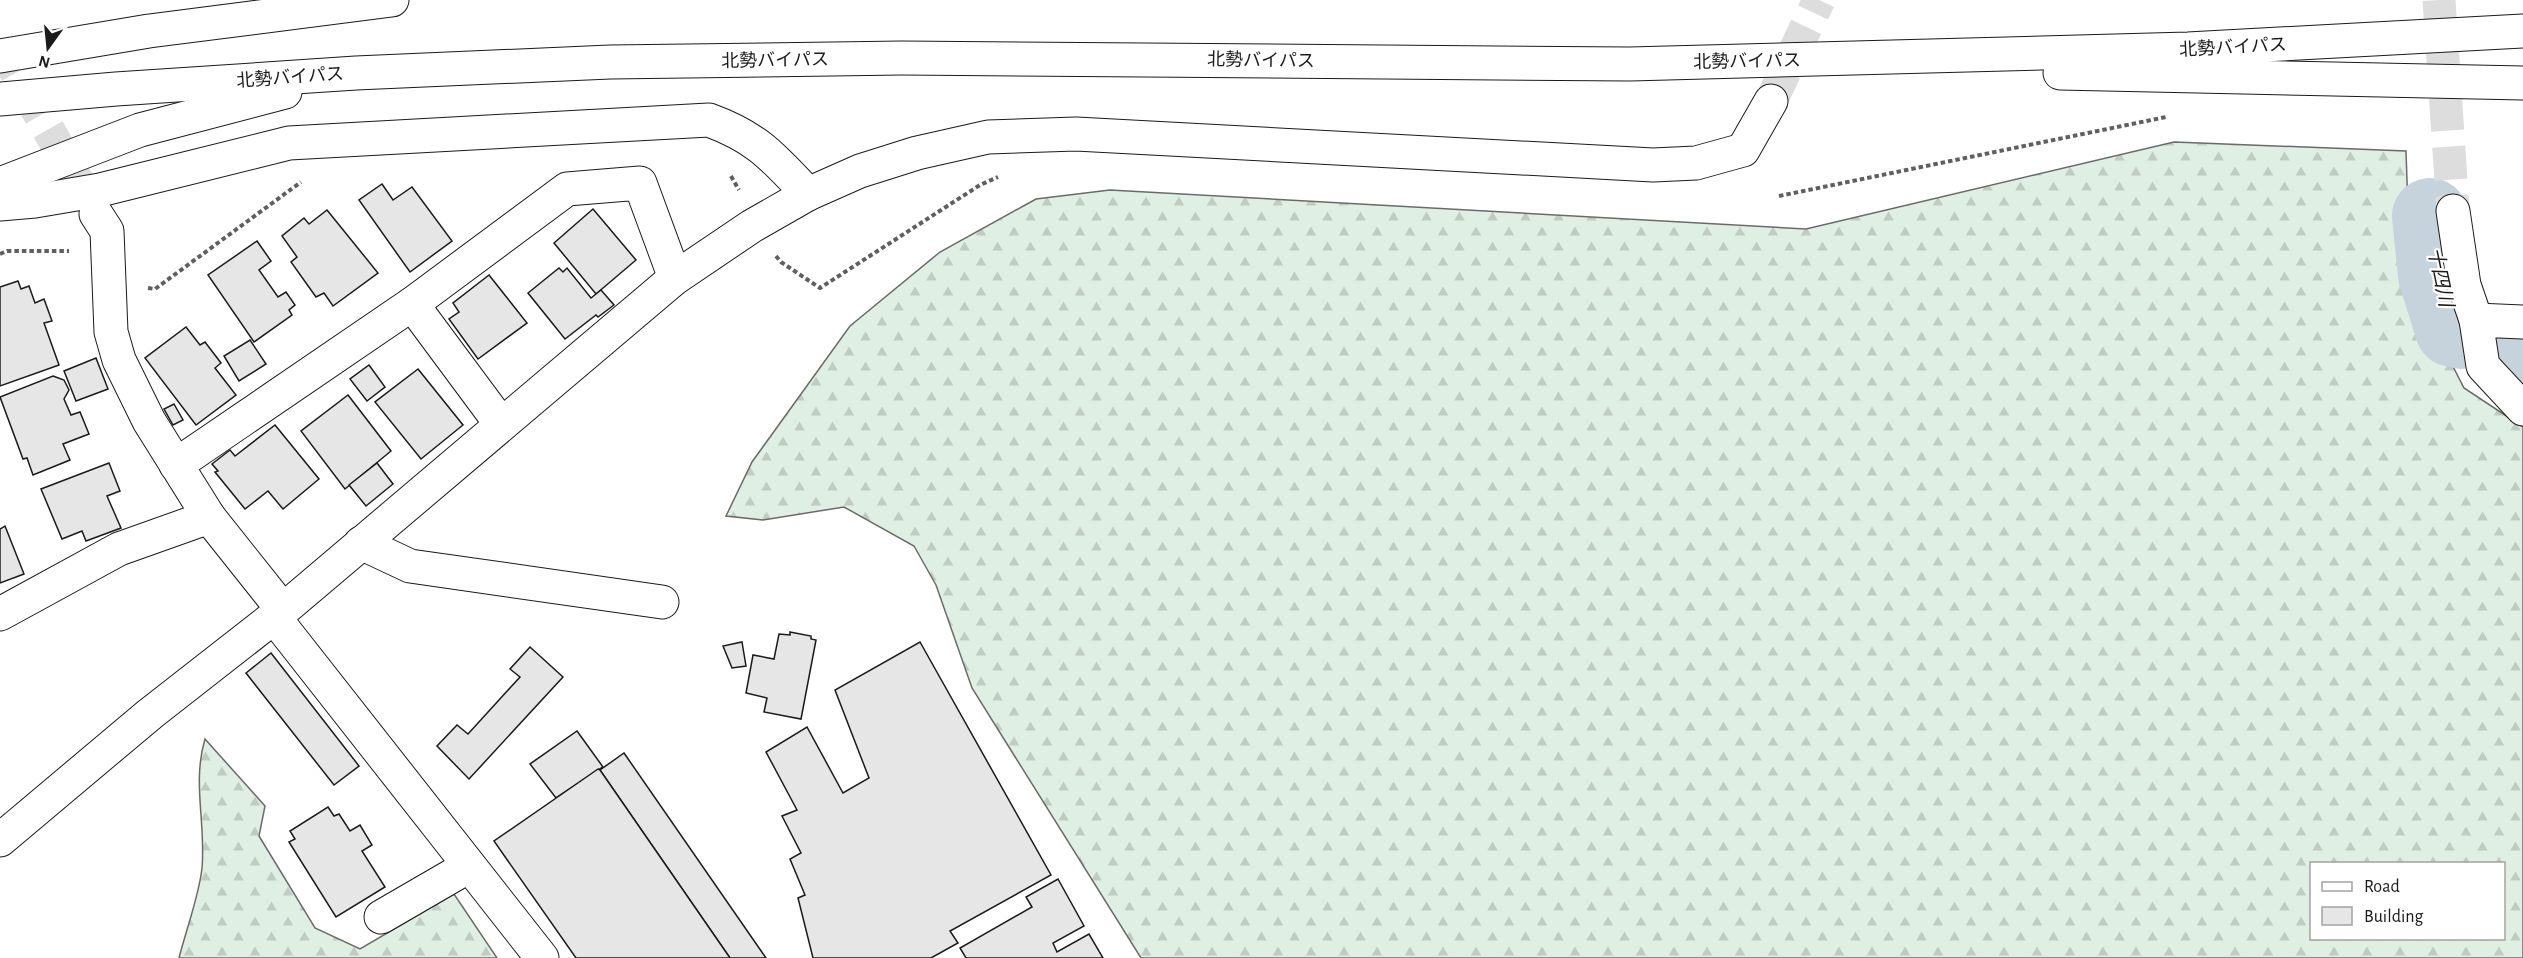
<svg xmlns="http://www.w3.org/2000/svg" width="2523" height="958" font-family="'Alegreya Sans','Noto Sans JP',sans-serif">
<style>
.forest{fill:url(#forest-firs);stroke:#6a6a6a;stroke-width:1.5;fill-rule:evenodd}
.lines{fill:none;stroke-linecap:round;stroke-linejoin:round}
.river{stroke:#c6d2dc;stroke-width:76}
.building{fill:#e6e6e6;stroke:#1a1a1a;stroke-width:1.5}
.minor-tunnel{stroke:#ddd;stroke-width:33;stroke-dasharray:33 16;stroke-linecap:butt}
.minor-casing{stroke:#1a1a1a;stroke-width:35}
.highway-casing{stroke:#1a1a1a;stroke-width:35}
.path{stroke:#5f5f5f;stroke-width:4;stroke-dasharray:4.5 3;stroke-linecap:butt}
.minor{stroke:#fff;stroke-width:33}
.highway{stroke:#fff;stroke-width:33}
.labels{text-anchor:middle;stroke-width:4.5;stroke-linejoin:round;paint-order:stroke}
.street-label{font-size:18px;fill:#1a1a1a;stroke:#fff}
.water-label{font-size:20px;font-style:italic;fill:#1a1a1a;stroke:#fff}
</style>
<defs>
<pattern id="forest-firs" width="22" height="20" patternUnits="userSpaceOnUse" patternTransform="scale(1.5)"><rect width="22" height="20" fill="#e0efe3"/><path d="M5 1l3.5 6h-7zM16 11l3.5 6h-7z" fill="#c0ccc2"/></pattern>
</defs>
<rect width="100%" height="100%" fill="#fff"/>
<g class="forest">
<path d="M 2174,142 L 2406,151 L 2410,270 L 2441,343 L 2464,388 L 2523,427 L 2523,958 L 1141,958 L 972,688 L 936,585 L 914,546 L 844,507 L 763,520 L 726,516 L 752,462 L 850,326 L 940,252 L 1036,199 L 1110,190 L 1806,229 ZM 2312,864 L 2504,864 L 2504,938 L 2312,938 Z"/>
<path d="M 205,739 L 265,806 L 259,836 L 315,928 L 360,949 L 454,894 L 497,958 L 179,958 C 186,930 199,896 202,868 C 206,824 192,782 205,739 Z"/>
</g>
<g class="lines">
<g class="river">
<polyline points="2430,216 2436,275 2453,329 2461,331"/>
<polyline points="2499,344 2523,353"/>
</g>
</g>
<g class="building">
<polygon points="382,184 393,200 412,187 452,241 410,272 359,200"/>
<polygon points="593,209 636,260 596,294 554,243"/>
<polygon points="327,210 378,273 333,306 324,293 316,297 291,262 297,257 282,236 304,218 309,224"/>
<polygon points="257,241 271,261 259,270 278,297 286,292 295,305 289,310 292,315 254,342 208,275"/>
<polygon points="559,268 563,272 567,268 591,298 601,290 614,305 598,317 596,315 565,339 528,293"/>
<polygon points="489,275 527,323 478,359 449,319 459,312 453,303"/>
<polygon points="18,281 21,289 29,286 35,303 44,299 52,321 44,323 59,365 0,386 0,287"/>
<polygon points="186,327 200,345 205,342 221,363 215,368 236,395 196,425 145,358"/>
<polygon points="250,340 266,364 239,381 224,356"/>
<polygon points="96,358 108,389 76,401 64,371"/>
<polygon points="369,365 385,387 367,401 350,379"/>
<polygon points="418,369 463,425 421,459 375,402"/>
<polygon points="53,376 64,380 69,390 64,399 71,415 80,412 89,434 63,444 70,460 33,475 27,458 23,459 0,397"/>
<polygon points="348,395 391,451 345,489 301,431"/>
<polygon points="174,404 183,420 173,425 164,409"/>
<polygon points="275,425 319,479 283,509 268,491 245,509 215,472 218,471 212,464 230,450 235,456"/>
<polygon points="109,463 120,491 107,496 121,528 86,541 82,531 62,539 41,489"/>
<polygon points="377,463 393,484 366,506 349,485"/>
<polygon points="5,526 24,574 0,583 0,529"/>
<polygon points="790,632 811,636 811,639 816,640 801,719 764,712 767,698 746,693 753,655 774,659 779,634 790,635"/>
<polygon points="742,642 746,666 732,668 723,646"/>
<polygon points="920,642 1051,875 950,931 958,943 931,958 813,958 798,898 805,895 790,859 801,853 782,816 797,810 766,752 807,727 843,793 869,778 835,690"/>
<polygon points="530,647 563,677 469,779 437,746 457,725 468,734 520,677 510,669"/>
<polygon points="271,653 359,766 334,785 246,673"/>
<polygon points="577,731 603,767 556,798 530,764"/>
<polygon points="624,753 766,958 730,958 600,770"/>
<polygon points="598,769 600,770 730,958 576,958 494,841"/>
<polygon points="328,807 334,816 339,814 350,831 360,825 372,845 362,851 385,887 336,917 289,842 295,839 290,831"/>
<polygon points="1058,879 1084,926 1053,943 1057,952 1089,934 1103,958 966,958 960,948 1032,907 1026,897"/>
</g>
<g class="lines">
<g class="minor-tunnel">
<polyline points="2439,0 2453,211"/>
<polyline points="0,44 96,214"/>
<polyline points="1771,101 1819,0"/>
</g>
<defs>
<g id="minor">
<path d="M 0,204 L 35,201 L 100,190 L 289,143 L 709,120 C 758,138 773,157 808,194"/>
<polyline points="2453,211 2464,285 2476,320"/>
<polyline points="96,214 107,231 111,332 119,360 149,421 209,517 283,610"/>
<polyline points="412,304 501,424"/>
<polyline points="2523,322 2476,320 2483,366 2523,409"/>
<polyline points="176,465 412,304 567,189 640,183 675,278"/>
<polyline points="361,543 410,566 662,602"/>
<polyline points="0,614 119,549 209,517"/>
<polyline points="274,617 542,958"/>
<polyline points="0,840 150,714 283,610 675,278 752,226 808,194 860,171 917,153 988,137 1076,134 1653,165 1696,163 1743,150 1771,101"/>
<polyline points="381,917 469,866"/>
</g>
<g id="highway">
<polyline points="0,56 149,31 392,0"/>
<polyline points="2060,73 2523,83"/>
<polyline points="0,99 116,89 356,73 610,62 902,58 1630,64 2188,49 2523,31"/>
<polyline points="0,184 140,130 285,92"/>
</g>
</defs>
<use href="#minor" class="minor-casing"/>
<use href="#highway" class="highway-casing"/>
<g class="path">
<polyline points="731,176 739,190"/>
<polyline points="1779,196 2166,117"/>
<polyline points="0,254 7,251 69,251"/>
<polyline points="776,256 781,262 820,288 980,185 998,177"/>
<polyline points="148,288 155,289 301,182"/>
</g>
<use href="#minor" class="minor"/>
<use href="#highway" class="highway"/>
</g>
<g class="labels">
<g class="street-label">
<text transform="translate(2233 47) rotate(-3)" y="6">北勢バイパス</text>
<text transform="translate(775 60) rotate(-1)" y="6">北勢バイパス</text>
<text transform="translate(1261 60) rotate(1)" y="6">北勢バイパス</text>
<text transform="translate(1747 61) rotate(-1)" y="6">北勢バイパス</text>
<text transform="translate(290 77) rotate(-4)" y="6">北勢バイパス</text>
</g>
<g class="water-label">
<text transform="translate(2441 277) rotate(78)" y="7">十四川</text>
</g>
</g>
<rect x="2310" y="862" width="195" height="78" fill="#ffffff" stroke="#a3a3a3" stroke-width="1.5"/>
<rect x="2322" y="882" width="30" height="9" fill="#ffffff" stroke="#a3a3a3" stroke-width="1.5"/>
<text x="2364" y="892" font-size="18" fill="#1a1a1a">Road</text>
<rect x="2322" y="907" width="30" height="18" fill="#e6e6e6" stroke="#a3a3a3" stroke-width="1.5"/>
<text x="2364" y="922" font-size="18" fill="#1a1a1a">Building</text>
<g transform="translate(48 48) rotate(195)" stroke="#ffffff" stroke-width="4.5" paint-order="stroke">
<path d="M0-4.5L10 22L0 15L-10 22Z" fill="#1a1a1a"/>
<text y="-9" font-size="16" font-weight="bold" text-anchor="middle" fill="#1a1a1a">N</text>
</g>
</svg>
